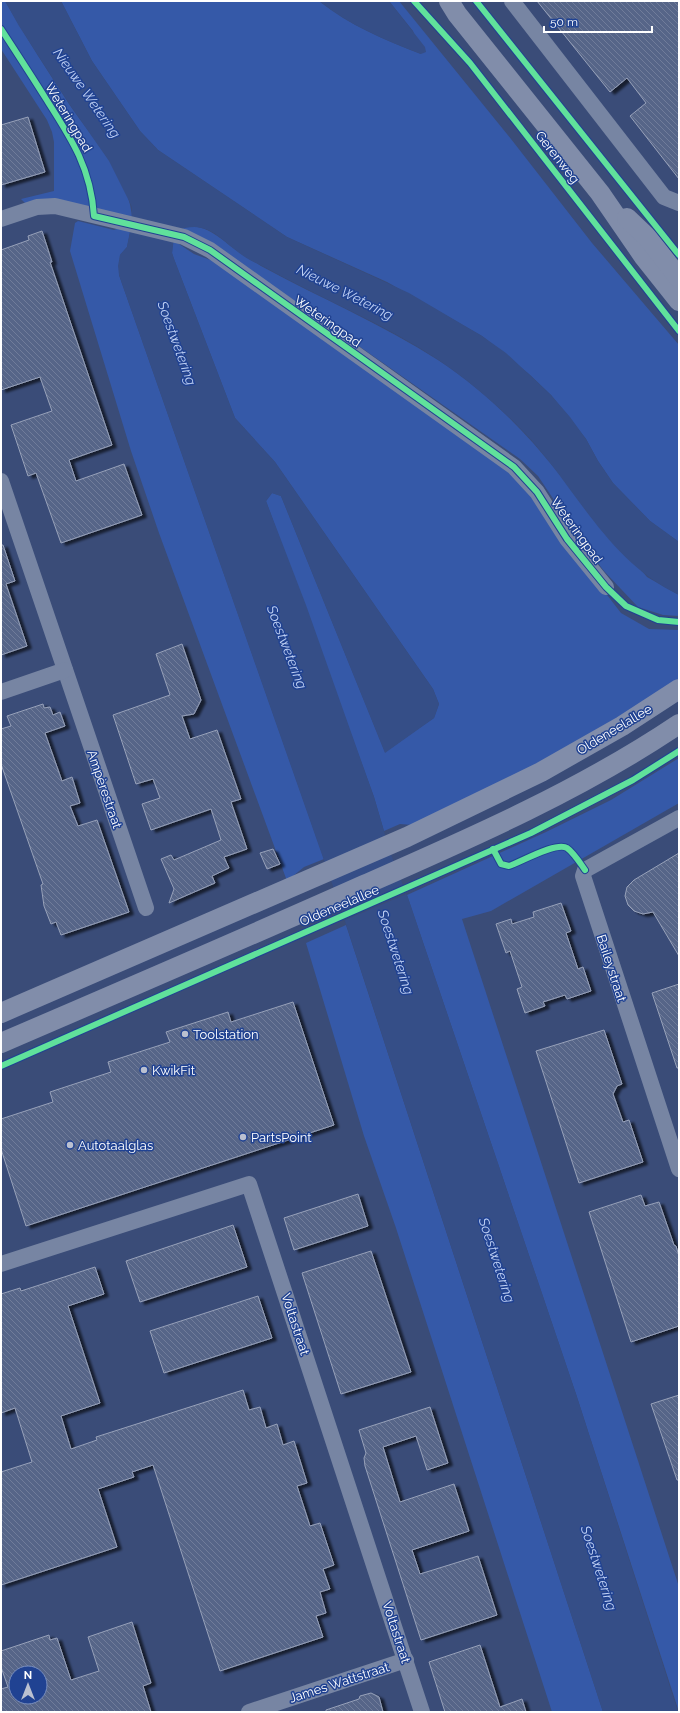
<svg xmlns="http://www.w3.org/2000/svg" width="680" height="1713" font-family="Raleway,sans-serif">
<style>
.green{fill:#3559a8}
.water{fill:#354e87}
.pier{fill:#3a4c78}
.building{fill:url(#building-back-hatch);stroke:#97a1b9;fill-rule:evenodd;filter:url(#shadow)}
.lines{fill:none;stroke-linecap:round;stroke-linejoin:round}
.minor{stroke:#7785a3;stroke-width:16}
.major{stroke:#818daa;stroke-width:20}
.cycleway-casing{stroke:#204292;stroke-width:8}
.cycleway{stroke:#60e19b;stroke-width:6}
.poi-dot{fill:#bac0d0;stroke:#204292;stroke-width:1.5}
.labels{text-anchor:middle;stroke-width:3;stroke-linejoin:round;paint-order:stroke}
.street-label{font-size:13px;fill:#fff;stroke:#204292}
.poi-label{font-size:13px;fill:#fff;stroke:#204292;text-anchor:start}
.water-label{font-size:14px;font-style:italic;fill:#bfd0f4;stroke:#204292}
</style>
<defs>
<pattern id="building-back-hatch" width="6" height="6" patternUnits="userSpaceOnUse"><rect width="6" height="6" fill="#566588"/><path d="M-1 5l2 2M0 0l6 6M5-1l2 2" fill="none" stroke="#6f7c9a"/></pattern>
<filter id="shadow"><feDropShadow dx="4.5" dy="2.5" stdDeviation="1" flood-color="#0009"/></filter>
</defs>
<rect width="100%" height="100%" fill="#3a4c78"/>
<g class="green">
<path d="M 1,1 L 5,1 C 25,36 47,70 69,104 C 91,137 132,180 132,220 L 25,203 L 21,199 L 54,191 L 54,142 L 52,132 L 47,120 L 1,49 Z"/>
<path d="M 61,1 L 319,1 C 349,25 385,40 421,54 L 413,31 L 389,1 L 399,1 L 511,139 L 592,243 L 679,345 L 679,542 L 650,521 L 613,483 L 598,461 L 586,439 L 551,395 L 529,374 L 482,336 L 387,282 L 287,237 L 158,150 L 140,131 L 92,61 Z"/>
<polygon points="78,221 114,230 121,227 131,229 127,247 120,255 119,275 324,859 304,867 287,881 159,533 131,451 70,251 75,223"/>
<path d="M 188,226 C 212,226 224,243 243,255 C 248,259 255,262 261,266 C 320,298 382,324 438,360 C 474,383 506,413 534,444 L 647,577 L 679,595 L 679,616 L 663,615 L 638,607 L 604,571 L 584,545 L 538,476 L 520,459 L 232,257 L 175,231 Z"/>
<polygon points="173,240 194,254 216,262 512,472 621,613 649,629 679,630 679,680 669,688 544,761 413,825 400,824 384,831 374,797 266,501 272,493 281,496 385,752 434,718 439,704 433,689 275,462 235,418 174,259 172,253"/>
<polygon points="679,758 679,803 491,911 462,919 679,1587 679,1712 576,1394 407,895 546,832 611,800"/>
<polygon points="346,925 603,1712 552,1712 396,1228 364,1136 306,943"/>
</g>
<g class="water">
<path d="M 5,1 L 61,1 L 92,61 L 140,131 L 158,150 L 287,237 L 409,293 L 482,336 L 506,353 L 551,395 L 570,417 L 586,439 L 598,461 L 613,483 L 650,521 L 679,542 L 679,595 C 602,558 573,479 514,422 C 491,400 466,379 440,361 C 387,325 326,301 270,270 C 261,265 250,261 242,255 C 217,237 208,219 175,231 L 172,253 L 174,259 L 235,418 L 275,462 L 433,689 L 439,704 L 434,718 L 385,753 L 281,496 L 272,493 L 266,501 L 306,605 L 374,797 L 390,852 L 407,895 L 576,1394 L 678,1712 L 603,1712 L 341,909 L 119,275 L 118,266 L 120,255 L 127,247 L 132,220 L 132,207 L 109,161 L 70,105 L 19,26 Z"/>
<path d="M 319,1 L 389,1 L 425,47 L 426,52 L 421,54 C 385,40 349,25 319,1 Z"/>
</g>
<polygon class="pier" points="405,884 409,893 343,921 340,912"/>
<g class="building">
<polygon points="537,1 679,1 679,179 630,116 646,103 627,78 610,92"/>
<polygon points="28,117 45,172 1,185 1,125"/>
<polygon points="42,231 52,262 50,262 112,445 69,460 76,481 124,464 142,515 61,543 36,473 28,476 11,425 52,411 40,377 1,390 1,250 29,240 28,236"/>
<polygon points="1,545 3,545 15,581 6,584 27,646 1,655"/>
<polygon points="182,644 201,700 194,714 182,716 190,739 217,730 241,799 231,802 247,849 224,857 229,868 212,876 215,883 169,903 174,889 161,859 171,855 174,860 221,840 211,809 151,830 142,804 160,798 153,779 136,784 113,715 170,695 156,654"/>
<polygon points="43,704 44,708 50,707 53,715 60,712 65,726 45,733 62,781 72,777 80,803 70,806 78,826 97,820 129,912 61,935 56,922 51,924 44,906 41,885 43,884 1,764 1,729 11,726 7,716"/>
<polygon points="273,849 280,864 267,869 260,853"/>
<polygon points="679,853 679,956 653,912 643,914 634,911 628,905 625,896 627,887 634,880"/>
<polygon points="561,903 571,931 566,933 578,969 583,967 591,991 567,999 565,995 543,1002 545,1006 525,1013 517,989 522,987 510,951 506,953 496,924 511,919 512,924 534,917 533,912"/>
<polygon points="679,984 679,1068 677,1068 652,993"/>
<polygon points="293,1002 334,1125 26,1226 1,1149 1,1119 53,1102 50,1092 111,1072 108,1062 170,1042 166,1032 228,1012 231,1022"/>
<polygon points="604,1030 622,1084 617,1086 613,1094 623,1122 629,1120 643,1162 579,1183 536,1051"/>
<polygon points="358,1194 368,1226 294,1250 284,1218"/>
<polygon points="641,1195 645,1206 659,1202 674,1245 676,1246 679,1256 679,1326 631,1342 589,1212"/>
<polygon points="233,1225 247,1267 140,1302 126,1261"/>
<polygon points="371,1251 411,1372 341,1394 302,1273"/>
<polygon points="95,1267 104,1294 68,1306 100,1403 61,1416 71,1449 97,1440 96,1437 243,1390 249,1410 260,1407 266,1428 277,1424 283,1445 294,1441 307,1483 297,1486 310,1526 320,1523 334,1565 323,1569 330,1589 320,1592 326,1613 316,1616 323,1637 220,1671 153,1465 132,1472 134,1477 98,1489 117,1547 1,1585 1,1472 32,1462 15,1408 1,1413 1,1294 20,1288 21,1291"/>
<polygon points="258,1296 272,1338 164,1373 150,1331"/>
<polygon points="679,1395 679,1480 677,1480 651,1404"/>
<polygon points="430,1407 448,1463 427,1470 416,1436 383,1447 400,1502 454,1484 469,1531 412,1550 420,1574 478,1556 497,1615 421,1640 365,1466 364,1458 366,1453 359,1430"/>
<path d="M 132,1622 L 151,1683 L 143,1686 L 151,1712 L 1,1712 L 1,1689 L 8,1687 L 1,1667 L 1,1651 L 49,1635 L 50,1640 L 57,1638 L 71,1680 L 99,1671 L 88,1637 ZM 16,1673 L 40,1673 L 40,1697 L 16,1697 Z"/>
<polygon points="480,1645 500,1707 522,1699 526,1712 445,1712 429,1662"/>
<polygon points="371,1693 379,1697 383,1712 326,1712 326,1710 359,1699 360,1696"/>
</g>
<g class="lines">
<g class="minor">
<polyline points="512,1 664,197 679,203"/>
<polyline points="1,219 37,207 55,206 184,237 210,250 514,467 537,492 567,539 606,587"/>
<polyline points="1,481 146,908"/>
<polyline points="1,692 65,670"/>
<polyline points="679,818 585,870 583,876 679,1169"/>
<polyline points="1,1264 249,1184 422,1712"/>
<polyline points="249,1712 406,1660"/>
</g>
<g class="major">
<polyline points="449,1 457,14 600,193 644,257 679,301"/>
<polyline points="627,218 648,238 679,278"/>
<polyline points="1,1013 407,837 541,772 622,726 679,689"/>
<path d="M 1,1043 C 122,991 243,939 364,885 C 471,838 581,790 679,724"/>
</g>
<defs>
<g id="cycleway">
<polyline points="414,1 470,63 679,331"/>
<polyline points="476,1 679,255"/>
<path d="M 1,29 C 16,52 31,75 46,99 C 71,138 91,168 94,216 L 184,237 L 210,250 L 514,467 L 537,492 L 567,539 L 606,587 L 626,606 L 658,620 L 679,622"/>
<path d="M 493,849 L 501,864 L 509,866 C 521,862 557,841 567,848 C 574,853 580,863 585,870"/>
<polyline points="1,1066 531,833 633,780 679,751"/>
</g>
</defs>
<use href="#cycleway" class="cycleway-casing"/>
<use href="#cycleway" class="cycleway"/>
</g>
<g class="poi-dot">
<circle cx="185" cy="1034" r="4"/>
<circle cx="144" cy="1070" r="4"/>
<circle cx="243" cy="1137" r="4"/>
<circle cx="70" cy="1145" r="4"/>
</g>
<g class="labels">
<g class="street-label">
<text transform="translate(69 117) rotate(59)" y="5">Weteringpad</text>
<text transform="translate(558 157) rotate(52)" y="5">Gerenweg</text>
<text transform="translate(328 321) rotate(35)" y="5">Weteringpad</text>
<text transform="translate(577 530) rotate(54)" y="5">Weteringpad</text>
<text transform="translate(614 729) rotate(-31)" y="5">Oldeneelallee</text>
<text transform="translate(105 789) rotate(71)" y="5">Ampèrestraat</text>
<text transform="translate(339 905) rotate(-23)" y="5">Oldeneelallee</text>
<text transform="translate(612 968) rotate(72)" y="5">Baileystraat</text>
<text transform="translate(296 1324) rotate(72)" y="5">Voltastraat</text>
<text transform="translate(397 1632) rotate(72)" y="5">Voltastraat</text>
<text transform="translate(339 1682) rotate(-18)" y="5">James Wattstraat</text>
</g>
<g class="poi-label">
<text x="193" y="1039">Toolstation</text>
<text x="152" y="1075">KwikFit</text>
<text x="251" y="1142">PartsPoint</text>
<text x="78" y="1150">Autotaalglas</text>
</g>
<g class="water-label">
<text transform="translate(87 93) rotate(55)" y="5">Nieuwe Wetering</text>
<text transform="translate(345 292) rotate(27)" y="5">Nieuwe Wetering</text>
<text transform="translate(177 343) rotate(70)" y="5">Soestwetering</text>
<text transform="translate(287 647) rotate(69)" y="5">Soestwetering</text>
<text transform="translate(396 952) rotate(72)" y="5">Soestwetering</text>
<text transform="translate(497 1260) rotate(72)" y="5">Soestwetering</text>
<text transform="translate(599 1568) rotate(72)" y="5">Soestwetering</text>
</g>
</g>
<rect width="680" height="1713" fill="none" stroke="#ffffff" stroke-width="4"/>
<g transform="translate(28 1685)"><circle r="19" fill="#204292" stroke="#798ebe"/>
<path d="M0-3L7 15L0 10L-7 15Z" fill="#bac0d0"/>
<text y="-6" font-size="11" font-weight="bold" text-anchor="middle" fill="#ffffff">N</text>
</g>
<path d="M544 26v6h108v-6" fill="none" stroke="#ffffff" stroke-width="2"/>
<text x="550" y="26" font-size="12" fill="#ffffff" stroke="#204292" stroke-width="3" paint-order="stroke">50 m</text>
</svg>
